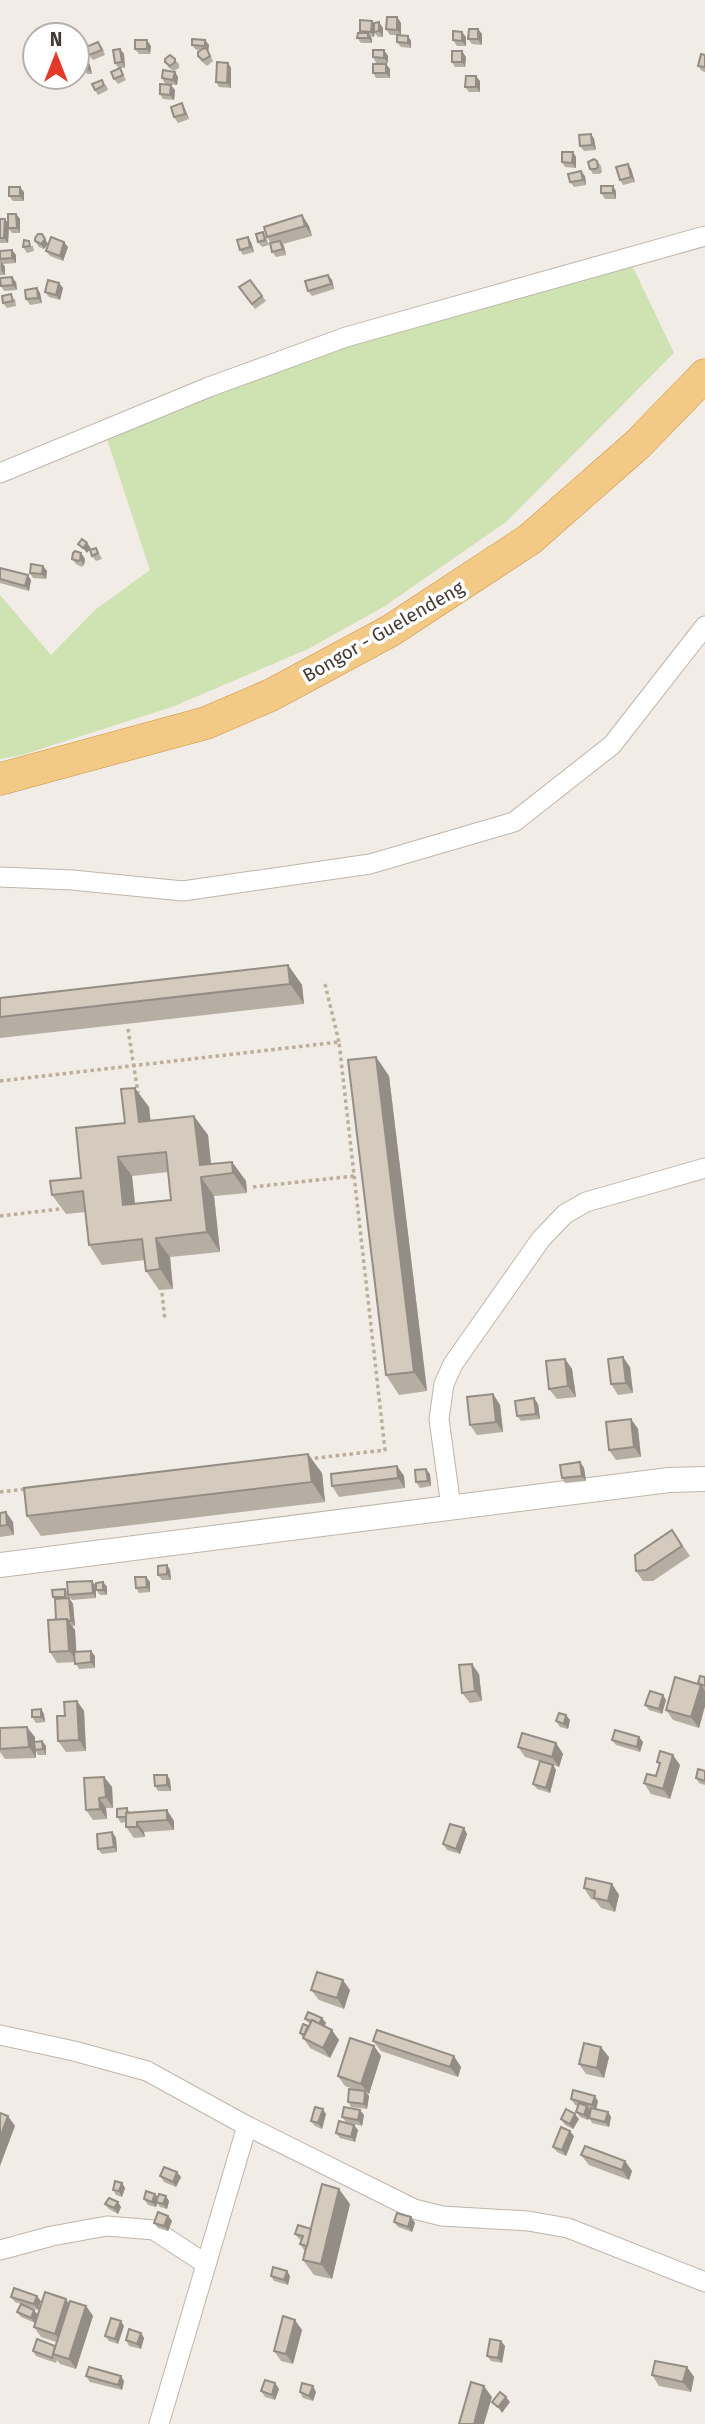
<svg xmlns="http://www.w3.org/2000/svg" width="705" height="2424" font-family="'Fira Sans',sans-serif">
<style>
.green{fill:#cfe2b1}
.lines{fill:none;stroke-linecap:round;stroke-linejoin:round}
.minor-casing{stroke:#beb6ab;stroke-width:21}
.tertiary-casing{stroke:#beb6ab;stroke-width:26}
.trunk-casing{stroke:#cf9241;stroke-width:33}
.path{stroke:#bcae9b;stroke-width:3.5;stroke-dasharray:3.5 3.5;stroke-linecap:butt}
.minor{stroke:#fff;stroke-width:19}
.tertiary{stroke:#fff;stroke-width:24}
.trunk{stroke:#f3ca85;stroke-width:32}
.wall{fill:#b6aea3;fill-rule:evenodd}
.shaded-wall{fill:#948d85}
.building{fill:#d4cabe;stroke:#948d85;stroke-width:2;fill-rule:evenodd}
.labels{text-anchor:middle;stroke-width:7;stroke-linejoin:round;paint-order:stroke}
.street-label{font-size:19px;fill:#423c35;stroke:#fff}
</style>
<rect width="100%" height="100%" fill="#f1ece5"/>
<polygon class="green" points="629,259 674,353 506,522 385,606 308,649 172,707 22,755 0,759 0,595 51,655 95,610 150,570 105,433 352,340"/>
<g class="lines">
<defs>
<g id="minor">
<polyline points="0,473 209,387 346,337 705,236"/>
<polyline points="0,877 72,880 183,891 370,864 514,822 612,745 705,626"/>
<polyline points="451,1507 439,1419 444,1384 453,1364 541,1239 565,1214 586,1202 705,1168"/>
<polyline points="0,2035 74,2051 147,2071 247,2126 414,2209 442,2216 528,2221 568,2228 705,2282"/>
<polyline points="0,2250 52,2236 107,2226 154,2230 206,2264"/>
<polyline points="159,2424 247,2126"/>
</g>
<polyline id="tertiary" points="0,1565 669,1480 705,1479"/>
<polyline id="trunk" points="0,779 206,723 271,695 390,631 530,539 637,445 705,375"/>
</defs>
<use href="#minor" class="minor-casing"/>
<use href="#tertiary" class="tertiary-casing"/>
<use href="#trunk" class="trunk-casing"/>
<g class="path">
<polyline points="325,984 339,1042"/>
<polyline points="128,1029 138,1093"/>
<polyline points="0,1081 339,1042 385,1450 308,1459"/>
<polyline points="253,1187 354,1176"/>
<polyline points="0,1216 60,1209"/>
<polyline points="162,1293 165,1320"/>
<polyline points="0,1492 26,1489"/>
</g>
<use href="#minor" class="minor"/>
<use href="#tertiary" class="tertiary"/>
<use href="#trunk" class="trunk"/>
</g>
<g class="wall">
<polygon points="397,17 401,23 401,35 390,35 386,29"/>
<polygon points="372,21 374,24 383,28 383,37 378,37 375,33 374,37 370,37 372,39 372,43 361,43 357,38 361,33 360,31"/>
<polygon points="478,29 482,34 482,45 472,44 468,39"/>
<polygon points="408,36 411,41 411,48 401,47 397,42"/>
<polygon points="466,37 466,46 457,46 453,40"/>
<polygon points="205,40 209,45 208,51 213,61 207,66 201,61 198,56 200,50 196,50 192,45"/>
<polygon points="151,46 150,54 139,54 135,49"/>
<polygon points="102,47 105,55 93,60 89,55"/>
<polygon points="120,49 124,54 125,68 120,68 126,80 118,84 114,79 119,69 115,63"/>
<polygon points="384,50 388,56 388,63 376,63 373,57"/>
<polygon points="170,55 179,64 179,68 174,71 169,68 165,62"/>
<polygon points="705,55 705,72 702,71 698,66"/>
<polygon points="466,57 465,67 455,67 452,62"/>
<polygon points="87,59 90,65 92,74 87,74 83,69"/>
<polygon points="228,63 231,68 231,88 219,87 216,82"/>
<polygon points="386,64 390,69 390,78 376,78 373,73"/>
<polygon points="175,72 178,77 177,85 165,84 162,78"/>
<polygon points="480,81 480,92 469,92 465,87"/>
<polygon points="106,85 108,90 98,95 95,90"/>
<polygon points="175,90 174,100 163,99 160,94"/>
<polygon points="182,103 185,109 189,119 178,123 174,117"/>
<polygon points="591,134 594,139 596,150 584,151 580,146"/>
<polygon points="573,152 576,157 576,168 565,167 562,162"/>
<polygon points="597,161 601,166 602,172 600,174 593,174 590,169"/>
<polygon points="628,164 631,169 635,182 623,185 620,180"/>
<polygon points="585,176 586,185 574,187 570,182"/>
<polygon points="616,191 616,199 605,199 601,193"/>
<polygon points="24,192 24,201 13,201 9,196"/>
<polygon points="16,214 20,219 20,233 12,233 9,229 8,243 0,243 0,219 8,223"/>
<polygon points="302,215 309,226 312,236 283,244 286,255 276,257 272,252 271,243 267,237"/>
<polygon points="263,232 266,237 269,245 262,247 258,242"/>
<polygon points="42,234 48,244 44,249 39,247 35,241"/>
<polygon points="248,237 251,242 254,252 243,255 240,250"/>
<polygon points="33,246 34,251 27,253 23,247"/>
<polygon points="68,247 63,261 50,256 46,251"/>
<polygon points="12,250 16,255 16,263 3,264 5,267 5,275 0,275 0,251"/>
<polygon points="328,275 332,280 334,289 312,296 308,291"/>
<polygon points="250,280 266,301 255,309 239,287"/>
<polygon points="16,282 17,290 4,291 1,286"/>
<polygon points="59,283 63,288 60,300 49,297 45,292"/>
<polygon points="37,288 40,293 42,303 30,305 26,299"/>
<polygon points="15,299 16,306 7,308 3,303"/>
<polygon points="96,548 102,559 96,561 92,556"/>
<polygon points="81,553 85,559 84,565 82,567 76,564 72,559"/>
<polygon points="43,566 47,571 46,579 33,578 30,573"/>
<polygon points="0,568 31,580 29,591 0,583"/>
<polygon points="288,965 302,985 304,1004 0,1038 0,998"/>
<polygon points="376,1057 389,1076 427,1391 399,1395 386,1375"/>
<path d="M 149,1107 L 150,1120 L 208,1135 L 211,1164 L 232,1162 L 246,1181 L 247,1193 L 214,1196 L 220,1252 L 170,1257 L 173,1289 L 159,1290 L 146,1271 L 145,1260 L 102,1265 L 89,1245 L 85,1212 L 66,1214 L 52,1195 L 81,1178 L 125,1123 ZM 168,1172 L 171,1200 L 135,1204 L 132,1176 Z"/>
<polygon points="565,1359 572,1369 576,1397 557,1399 549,1389"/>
<polygon points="630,1367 633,1393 618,1395 611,1384"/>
<polygon points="493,1394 500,1405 503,1432 477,1435 470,1425"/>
<polygon points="538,1404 540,1419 521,1421 517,1416"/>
<polygon points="631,1419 638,1429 641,1457 616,1460 609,1450"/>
<polygon points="580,1462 584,1468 586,1481 565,1483 562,1478"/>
<polygon points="397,1466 404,1476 405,1488 339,1497 332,1486"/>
<polygon points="322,1473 325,1502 41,1536 27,1516"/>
<polygon points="430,1474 431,1486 420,1488 416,1482"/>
<polygon points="0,1513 13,1522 14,1535 0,1537"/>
<polygon points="672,1530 690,1556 653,1581 643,1581 636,1571"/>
<polygon points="167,1565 170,1570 171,1580 162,1580 158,1575"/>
<polygon points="146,1577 150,1582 150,1592 139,1593 136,1588"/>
<polygon points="103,1582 107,1587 107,1595 100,1595 96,1590"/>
<polygon points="96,1586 96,1598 72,1600 69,1596 69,1598 73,1604 75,1626 72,1626 75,1630 76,1652 95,1656 95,1668 79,1669 75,1662 57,1663 50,1652 56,1620 55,1601 53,1597 65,1589 68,1593"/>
<polygon points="479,1674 482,1701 470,1703 462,1693"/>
<polygon points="705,1677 705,1706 699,1728 673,1720 666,1710"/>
<polygon points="663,1695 666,1700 662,1714 649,1710 645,1705"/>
<polygon points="77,1701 84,1711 86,1751 66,1752 58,1741 65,1716"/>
<polygon points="41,1709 44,1714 45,1722 36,1723 32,1717"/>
<polygon points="566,1715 570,1720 568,1729 560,1727 556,1721"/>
<polygon points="0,1728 35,1737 35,1742 42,1741 46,1746 46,1755 38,1755 36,1751 36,1758 5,1759 0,1752"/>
<polygon points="639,1737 643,1742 640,1752 616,1745 612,1740"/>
<polygon points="556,1743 563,1754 559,1767 553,1765 556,1770 550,1793 537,1789 533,1784 545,1763 525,1757 518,1747"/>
<polygon points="657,1762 680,1765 670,1799 651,1794 644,1783 656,1776 660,1765"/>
<polygon points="705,1771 705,1785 699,1783 696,1778"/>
<polygon points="167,1775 170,1780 171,1791 158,1791 155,1786"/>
<polygon points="104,1777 112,1787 113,1808 106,1808 107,1819 93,1820 86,1810"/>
<polygon points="127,1808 130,1813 174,1821 174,1830 144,1832 145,1837 134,1838 126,1827 126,1822 121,1823 117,1817"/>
<polygon points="464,1828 467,1834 460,1854 447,1850 443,1844"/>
<polygon points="112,1832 116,1838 117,1852 102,1854 98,1849"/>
<polygon points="612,1884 619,1895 615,1912 601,1908 595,1900 591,1899 584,1888"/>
<polygon points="311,1990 350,1990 344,2009 319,2000"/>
<polygon points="322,2018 326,2023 324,2026 339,2040 330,2058 310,2048 300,2033 310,2024 305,2019"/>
<polygon points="373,2041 461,2067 458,2077 381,2051"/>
<polygon points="374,2046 381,2056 369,2094 366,2093 369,2096 367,2109 351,2107 348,2102 356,2090 345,2086 338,2076"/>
<polygon points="609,2057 604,2078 586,2074 579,2064"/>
<polygon points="571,2099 598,2101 596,2109 608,2112 611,2117 609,2127 592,2123 589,2117 588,2120 580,2117 576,2112 578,2106 575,2105"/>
<polygon points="326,2114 322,2129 315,2126 311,2121"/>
<polygon points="364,2115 362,2126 346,2122 342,2117"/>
<polygon points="561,2119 579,2119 573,2129 565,2125"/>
<polygon points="354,2125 358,2130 355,2142 340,2138 336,2133"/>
<polygon points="574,2136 566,2156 557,2152 553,2147"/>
<polygon points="581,2155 625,2161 632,2171 629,2180 589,2165"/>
<polygon points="160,2176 181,2177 176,2187 164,2182"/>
<polygon points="125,2188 122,2197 116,2195 113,2190"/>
<polygon points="155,2194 158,2198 169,2201 167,2209 160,2207 157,2203 156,2207 148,2205 144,2199"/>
<polygon points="118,2202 121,2207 118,2214 109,2209 105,2204"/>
<polygon points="350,2204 332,2279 314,2275 303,2260 306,2250 304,2250 300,2244 302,2240 299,2239 295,2234 311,2229"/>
<polygon points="168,2216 172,2221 168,2231 158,2228 154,2223"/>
<polygon points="411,2217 415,2223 412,2232 398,2227 394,2222"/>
<polygon points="287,2271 290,2276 288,2285 274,2281 271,2276"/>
<polygon points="11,2297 41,2301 38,2310 15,2302"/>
<polygon points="69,2303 86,2306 93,2316 76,2369 60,2364 57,2360 56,2363 36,2356 33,2351 55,2346 56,2342 41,2337 34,2327 35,2323 21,2317 17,2312 38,2315"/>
<polygon points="124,2326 118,2344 109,2341 105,2336"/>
<polygon points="302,2330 293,2364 281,2361 274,2351"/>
<polygon points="141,2333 144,2338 141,2349 129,2346 126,2340"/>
<polygon points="505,2346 502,2363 491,2361 487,2356"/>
<polygon points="687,2367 694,2377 691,2392 659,2386 652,2375"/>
<polygon points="86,2376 124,2381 122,2390 90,2382"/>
<polygon points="275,2383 279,2389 275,2400 265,2397 261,2391"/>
<polygon points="300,2392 316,2392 313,2401 303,2398"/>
</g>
<g class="shaded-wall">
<polygon points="397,17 401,23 401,35 397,30"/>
<polygon points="372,21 375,26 374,37 371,32"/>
<polygon points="379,22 383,28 383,37 379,31"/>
<polygon points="478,29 482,34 482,45 478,39"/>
<polygon points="462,32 466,37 466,46 462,41"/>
<polygon points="368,33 372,39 372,43 368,38"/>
<polygon points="408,36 411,41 411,48 408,43"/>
<polygon points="147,40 151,46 150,54 147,49"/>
<polygon points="205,40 209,45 208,51 213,61 205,46"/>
<polygon points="120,49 124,54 125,68 122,62"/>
<polygon points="384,50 388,56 388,63 384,58"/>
<polygon points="462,51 466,57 465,67 462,62"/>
<polygon points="87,59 90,65 92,74 88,69"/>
<polygon points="228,63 231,68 231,88 227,83"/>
<polygon points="386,64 390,69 390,78 386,73"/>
<polygon points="175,72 178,77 177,85 173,80"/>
<polygon points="476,76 480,81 480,92 476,87"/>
<polygon points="171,85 175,90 174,100 170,95"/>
<polygon points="182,103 185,109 189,119 185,114"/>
<polygon points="591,134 594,139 596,150 592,145"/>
<polygon points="573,152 576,157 576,168 572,163"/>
<polygon points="628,164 631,169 635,182 631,177"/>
<polygon points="581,171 585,176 586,185 583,180"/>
<polygon points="613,186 616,191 616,199 613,193"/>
<polygon points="20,187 24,192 24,201 20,196"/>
<polygon points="16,214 20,219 20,233 17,228"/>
<polygon points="302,215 309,226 312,236 305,226"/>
<polygon points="5,219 9,225 8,243 4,238"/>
<polygon points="248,237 251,242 254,252 250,247"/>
<polygon points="45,239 48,244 44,249 41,244"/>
<polygon points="280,241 284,246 286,255 283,249"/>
<polygon points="64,242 68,247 63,261 60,256"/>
<polygon points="12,250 16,255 16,263 12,258"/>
<polygon points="1,261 5,267 5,275 1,270"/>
<polygon points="328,275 332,280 334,289 331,284"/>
<polygon points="12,277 16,282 17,290 13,285"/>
<polygon points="59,283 63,288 60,300 56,295"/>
<polygon points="37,288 40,293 42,303 38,298"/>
<polygon points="87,543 91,548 87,553 83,548"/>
<polygon points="81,553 85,559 84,565 80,560"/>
<polygon points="43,566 47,571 46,579 42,574"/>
<polygon points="28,575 31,580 29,591 25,586"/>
<polygon points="288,965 302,985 304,1004 290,984"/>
<polygon points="376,1057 389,1076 427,1391 414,1372"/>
<polygon points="135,1088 149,1107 153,1141 139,1122"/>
<polygon points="194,1116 208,1135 212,1175 200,1165"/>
<polygon points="118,1157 132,1176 137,1224 123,1205"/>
<polygon points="232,1162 246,1181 247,1193 233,1173"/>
<polygon points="201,1177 214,1196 220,1252 207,1232"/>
<polygon points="156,1238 170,1257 173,1289 160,1269"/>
<polygon points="623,1357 630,1367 633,1393 626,1383"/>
<polygon points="565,1359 572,1369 576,1397 568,1386"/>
<polygon points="493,1394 500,1405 503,1432 496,1422"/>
<polygon points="534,1398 538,1404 540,1419 536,1414"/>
<polygon points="631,1419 638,1429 641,1457 634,1447"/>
<polygon points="308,1454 322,1473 325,1502 312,1482"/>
<polygon points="580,1462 584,1468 586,1481 582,1476"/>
<polygon points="397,1466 404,1476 405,1488 398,1478"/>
<polygon points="426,1469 430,1474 431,1486 428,1481"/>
<polygon points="6,1512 13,1522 14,1535 7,1525"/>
<polygon points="167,1565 170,1570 171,1580 167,1574"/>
<polygon points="146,1577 150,1582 150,1592 147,1587"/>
<polygon points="92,1581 96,1586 96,1598 93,1593"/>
<polygon points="103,1582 107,1587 107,1595 103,1590"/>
<polygon points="69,1598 73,1604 75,1626 71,1621"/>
<polygon points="67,1619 75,1630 77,1661 69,1651"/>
<polygon points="91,1651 95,1656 95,1668 91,1662"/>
<polygon points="472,1664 479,1674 482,1701 475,1691"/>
<polygon points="701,1685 705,1691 705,1706 699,1728 691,1717"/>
<polygon points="663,1695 666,1700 662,1714 659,1709"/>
<polygon points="77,1701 84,1711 86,1751 79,1740"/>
<polygon points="41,1709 44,1714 45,1722 41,1717"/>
<polygon points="566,1715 570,1720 568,1729 564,1724"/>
<polygon points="27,1727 35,1737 36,1758 29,1747"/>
<polygon points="639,1737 643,1742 640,1752 637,1747"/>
<polygon points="42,1741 46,1746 46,1755 43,1749"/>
<polygon points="556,1743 563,1754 559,1767 552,1757"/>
<polygon points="673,1755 680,1765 670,1799 663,1789"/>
<polygon points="553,1765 556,1770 550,1793 546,1788"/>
<polygon points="167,1775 170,1780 171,1791 167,1785"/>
<polygon points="104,1777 112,1787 113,1808 106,1797"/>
<polygon points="99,1798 106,1808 107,1819 100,1809"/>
<polygon points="167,1810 174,1821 174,1830 167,1820"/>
<polygon points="137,1822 144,1832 145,1837 137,1827"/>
<polygon points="464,1828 467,1834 460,1854 456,1849"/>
<polygon points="112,1832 116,1838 117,1852 114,1847"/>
<polygon points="612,1884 619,1895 615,1912 608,1901"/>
<polygon points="343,1980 350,1990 344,2009 337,1998"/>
<polygon points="322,2018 326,2023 323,2030 319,2024"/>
<polygon points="332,2030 339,2040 330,2058 323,2048"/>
<polygon points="374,2046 381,2056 369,2094 361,2084"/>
<polygon points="601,2047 609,2057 604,2078 597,2068"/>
<polygon points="454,2056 461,2067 458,2077 450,2067"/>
<polygon points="365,2091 369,2096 367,2109 364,2104"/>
<polygon points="595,2096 598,2101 596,2110 592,2105"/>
<polygon points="587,2106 591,2112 588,2120 584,2115"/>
<polygon points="323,2109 326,2114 322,2129 318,2123"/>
<polygon points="360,2110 364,2115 362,2126 358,2120"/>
<polygon points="608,2112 611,2117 609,2127 605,2122"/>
<polygon points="575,2114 579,2119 573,2129 570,2124"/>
<polygon points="8,2116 15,2126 0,2166 0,2137"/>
<polygon points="354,2125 358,2130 355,2142 351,2137"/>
<polygon points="570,2131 574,2136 566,2156 562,2150"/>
<polygon points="625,2161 632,2171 629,2180 622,2170"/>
<polygon points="177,2172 181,2177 176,2187 173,2182"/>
<polygon points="122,2183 125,2188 122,2197 119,2191"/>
<polygon points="339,2189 350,2204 332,2279 321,2264"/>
<polygon points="155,2194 159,2199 156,2207 152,2202"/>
<polygon points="166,2196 169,2201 167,2209 163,2204"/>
<polygon points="118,2202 121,2207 118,2214 114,2208"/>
<polygon points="168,2216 172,2221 168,2231 164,2226"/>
<polygon points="411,2217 415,2223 412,2232 408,2227"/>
<polygon points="287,2271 290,2276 288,2285 284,2280"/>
<polygon points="37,2296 41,2301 38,2310 34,2304"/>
<polygon points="66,2299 73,2309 62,2344 55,2334"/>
<polygon points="86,2306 93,2316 76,2369 69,2359"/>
<polygon points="34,2310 38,2315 35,2323 31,2318"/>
<polygon points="295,2320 302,2330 293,2364 286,2354"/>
<polygon points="121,2321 124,2326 118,2344 115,2339"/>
<polygon points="141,2333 144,2338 141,2349 137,2344"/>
<polygon points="501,2341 505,2346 502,2363 498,2358"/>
<polygon points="687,2367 694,2377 691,2392 683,2382"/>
<polygon points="121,2376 124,2381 122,2390 118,2385"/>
<polygon points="275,2383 279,2389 275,2400 272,2395"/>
<polygon points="313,2386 316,2392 313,2401 309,2396"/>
<polygon points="484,2386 492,2397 484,2424 474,2424"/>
<polygon points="506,2397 510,2402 502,2413 498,2407"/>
</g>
<g class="building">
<polygon points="387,17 397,17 397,30 386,29"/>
<polygon points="360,20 372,21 371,32 360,31"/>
<polygon points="379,22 379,31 374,32 374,23"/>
<polygon points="469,29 478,29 478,39 468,39"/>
<polygon points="453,31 462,32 462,41 453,40"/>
<polygon points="358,33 368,33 368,38 357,38"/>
<polygon points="397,35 408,36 408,43 397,42"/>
<polygon points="192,39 205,40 205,46 192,45"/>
<rect x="135" y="40" width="12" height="9"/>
<polygon points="98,42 102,50 89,55 86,47"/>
<polygon points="204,48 207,49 210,56 203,60 198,56 198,52"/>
<polygon points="120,49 122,62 115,63 113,50"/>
<polygon points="373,50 384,50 384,58 373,57"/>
<rect x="452" y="51" width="10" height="11"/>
<polygon points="701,54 705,55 705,67 698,66"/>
<polygon points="170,55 175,59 175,62 170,66 165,62 165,59"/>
<polygon points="87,59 88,69 83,69 82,60"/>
<polygon points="217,62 228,63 227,83 216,82"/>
<rect x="373" y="64" width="13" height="9"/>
<polygon points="120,68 123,75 114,79 111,72"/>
<polygon points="163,70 175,72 173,80 162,78"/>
<polygon points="466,76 476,76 476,87 465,87"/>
<polygon points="102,80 104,85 95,90 92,84"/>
<polygon points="160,84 171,85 170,95 160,94"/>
<polygon points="182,103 185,114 174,117 171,107"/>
<polygon points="591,134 592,145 580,146 579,135"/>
<polygon points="562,152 573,152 572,163 562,162"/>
<polygon points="594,159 597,161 598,167 596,169 590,169 588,162"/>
<polygon points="628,164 631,177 620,180 616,167"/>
<polygon points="581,171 583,180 570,182 568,174"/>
<rect x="601" y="186" width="12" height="7"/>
<rect x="9" y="187" width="11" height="9"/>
<polygon points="8,214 16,214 17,228 8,228"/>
<polygon points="302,215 305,226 267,237 264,227"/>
<polygon points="0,219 5,219 4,238 0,238"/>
<polygon points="263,232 265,240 258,242 256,234"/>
<polygon points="38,234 42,234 45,239 41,244 35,241 35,238"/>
<polygon points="51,237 64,242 60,256 46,251"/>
<polygon points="248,237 250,247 240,250 237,240"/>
<polygon points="24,240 29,241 30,246 23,247"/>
<polygon points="280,241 283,249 272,252 270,243"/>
<polygon points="12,250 12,258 0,259 0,251"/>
<polygon points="328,275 331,284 308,291 305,281"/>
<polygon points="12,277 13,285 1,286 0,278"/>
<polygon points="48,280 59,283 56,295 45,292"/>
<polygon points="250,280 262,296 252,304 239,287"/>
<polygon points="37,288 38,298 26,299 25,290"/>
<polygon points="11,294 13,301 3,303 2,296"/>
<polygon points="82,539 87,543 83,548 78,544"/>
<polygon points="96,548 98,553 92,556 90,550"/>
<polygon points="75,551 81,553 80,560 78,561 72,559 73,553"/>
<polygon points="31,564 43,566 42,574 30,573"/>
<polygon points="0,568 28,575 25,586 0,579"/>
<polygon points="288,965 290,984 0,1017 0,998"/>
<polygon points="376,1057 414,1372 386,1375 348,1060"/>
<path d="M 135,1088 L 139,1122 L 194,1116 L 200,1165 L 232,1162 L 233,1173 L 201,1177 L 207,1232 L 156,1238 L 160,1269 L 146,1271 L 142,1239 L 89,1245 L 83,1191 L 52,1195 L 50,1181 L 81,1178 L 76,1128 L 125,1123 L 121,1089 ZM 166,1152 L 171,1200 L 123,1205 L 118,1157 Z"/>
<polygon points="623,1357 626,1383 611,1384 608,1359"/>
<polygon points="565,1359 568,1386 549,1389 546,1361"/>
<polygon points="493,1394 496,1422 470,1425 467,1397"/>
<polygon points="534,1398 536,1414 517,1416 515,1401"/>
<polygon points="631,1419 634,1447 609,1450 606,1422"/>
<polygon points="308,1454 312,1482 27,1516 24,1488"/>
<polygon points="580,1462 582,1476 562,1478 560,1465"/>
<polygon points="397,1466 398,1478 332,1486 331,1474"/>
<polygon points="426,1469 428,1481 416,1482 415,1470"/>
<polygon points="6,1512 7,1525 0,1526 0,1513"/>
<polygon points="672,1530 682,1546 646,1570 636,1571 635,1555"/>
<polygon points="167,1565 167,1574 158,1575 158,1566"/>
<polygon points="135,1577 146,1577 147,1587 136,1588"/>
<polygon points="92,1581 93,1593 68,1595 67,1582"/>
<polygon points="103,1582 103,1590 96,1590 96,1583"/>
<polygon points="65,1589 65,1597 53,1597 52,1590"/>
<polygon points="69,1598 71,1621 69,1621 67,1619 56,1620 55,1599"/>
<polygon points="67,1619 69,1651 50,1652 48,1620"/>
<polygon points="91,1651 91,1662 75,1664 74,1652"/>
<polygon points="472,1664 475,1691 462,1693 459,1665"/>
<polygon points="700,1676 705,1677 705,1686 698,1683"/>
<polygon points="675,1677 701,1685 691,1717 666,1710"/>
<polygon points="650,1691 663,1695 659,1709 645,1705"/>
<polygon points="77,1701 79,1740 58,1741 57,1716 65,1716 64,1702"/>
<polygon points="41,1709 41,1717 32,1717 32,1710"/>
<polygon points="559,1713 566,1715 564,1724 556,1721"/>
<polygon points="27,1727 29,1747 0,1749 0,1728"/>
<polygon points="615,1730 639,1737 637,1747 612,1740"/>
<polygon points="522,1733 556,1743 552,1757 518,1747"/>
<polygon points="42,1741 43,1749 35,1750 34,1742"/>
<polygon points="660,1751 673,1755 663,1789 644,1783 647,1774 656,1776 660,1763 657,1762"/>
<polygon points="540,1761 553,1765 546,1788 533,1784"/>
<polygon points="698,1769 705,1771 705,1781 696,1778"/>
<polygon points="154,1775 167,1775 167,1785 155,1786"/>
<polygon points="104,1777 106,1797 99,1798 100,1809 86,1810 84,1778"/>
<polygon points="127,1808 127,1813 126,1813 126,1817 117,1817 117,1809"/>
<polygon points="167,1810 167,1820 137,1822 137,1827 126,1827 126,1813"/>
<polygon points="450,1824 464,1828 456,1849 443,1844"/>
<polygon points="112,1832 114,1847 98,1849 97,1834"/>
<polygon points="586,1878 612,1884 608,1901 594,1898 595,1891 584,1888"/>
<polygon points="317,1972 343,1980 337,1998 311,1990"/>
<polygon points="308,2012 322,2018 319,2024 312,2020 311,2021 305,2019"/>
<polygon points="312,2020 332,2030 323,2048 303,2038"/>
<polygon points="303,2024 308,2026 304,2035 300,2033"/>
<polygon points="377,2030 454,2056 450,2067 373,2041"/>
<polygon points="350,2038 374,2046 361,2084 338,2076"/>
<polygon points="584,2043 601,2047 597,2068 579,2064"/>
<polygon points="349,2089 365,2091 364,2104 348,2102"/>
<polygon points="573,2090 595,2096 592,2105 571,2099"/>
<polygon points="579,2103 587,2106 584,2115 576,2112"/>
<polygon points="315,2107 323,2109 318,2123 311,2121"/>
<polygon points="344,2107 360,2110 358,2120 342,2117"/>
<polygon points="591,2108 608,2112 605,2122 589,2118"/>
<polygon points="566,2109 575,2114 570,2124 561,2119"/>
<polygon points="0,2113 8,2116 0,2137"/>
<polygon points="339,2121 354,2125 351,2137 336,2133"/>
<polygon points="561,2127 570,2131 562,2150 553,2147"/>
<polygon points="585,2146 625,2161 622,2170 581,2155"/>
<polygon points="164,2167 177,2172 173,2182 160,2176"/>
<polygon points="115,2181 122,2183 119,2191 113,2190"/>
<polygon points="322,2184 339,2189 321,2264 303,2260"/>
<polygon points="146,2191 155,2194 152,2202 144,2199"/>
<polygon points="159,2194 166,2196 163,2204 156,2202"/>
<polygon points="109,2198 118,2202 114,2208 105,2204"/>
<polygon points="158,2212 168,2216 164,2226 154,2223"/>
<polygon points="397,2213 411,2217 408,2227 394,2222"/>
<polygon points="298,2225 311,2229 307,2246 300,2244 303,2236 295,2234"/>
<polygon points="273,2267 287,2271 284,2280 271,2276"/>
<polygon points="14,2288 37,2296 34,2304 11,2297"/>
<polygon points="45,2292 66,2299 55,2334 34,2327"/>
<polygon points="70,2301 86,2306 69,2359 53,2354"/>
<polygon points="21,2304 34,2310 31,2318 17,2312"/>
<polygon points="283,2316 295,2320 286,2354 274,2351"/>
<polygon points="111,2318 121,2321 115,2339 105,2336"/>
<polygon points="129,2329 141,2333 137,2344 126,2340"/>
<polygon points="37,2339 55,2346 52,2358 33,2351"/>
<polygon points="490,2339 501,2341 498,2358 487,2356"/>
<polygon points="655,2361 687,2367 683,2382 652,2375"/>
<polygon points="89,2367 121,2376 118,2385 86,2376"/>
<polygon points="265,2380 275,2383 272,2395 261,2391"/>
<polygon points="471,2382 484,2386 474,2424 459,2424"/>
<polygon points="302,2383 313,2386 309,2396 300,2392"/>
<polygon points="500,2392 506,2397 498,2407 492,2402"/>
</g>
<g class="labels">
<g class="street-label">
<text transform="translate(383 631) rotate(-30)" y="7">Bongor - Guelendeng</text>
</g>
</g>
<g transform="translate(56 56)"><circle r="33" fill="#ffffff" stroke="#b3b1ae" stroke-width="2"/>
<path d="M0-5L12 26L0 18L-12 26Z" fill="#e73726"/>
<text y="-10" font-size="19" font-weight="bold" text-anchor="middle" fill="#423c35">N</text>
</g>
</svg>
